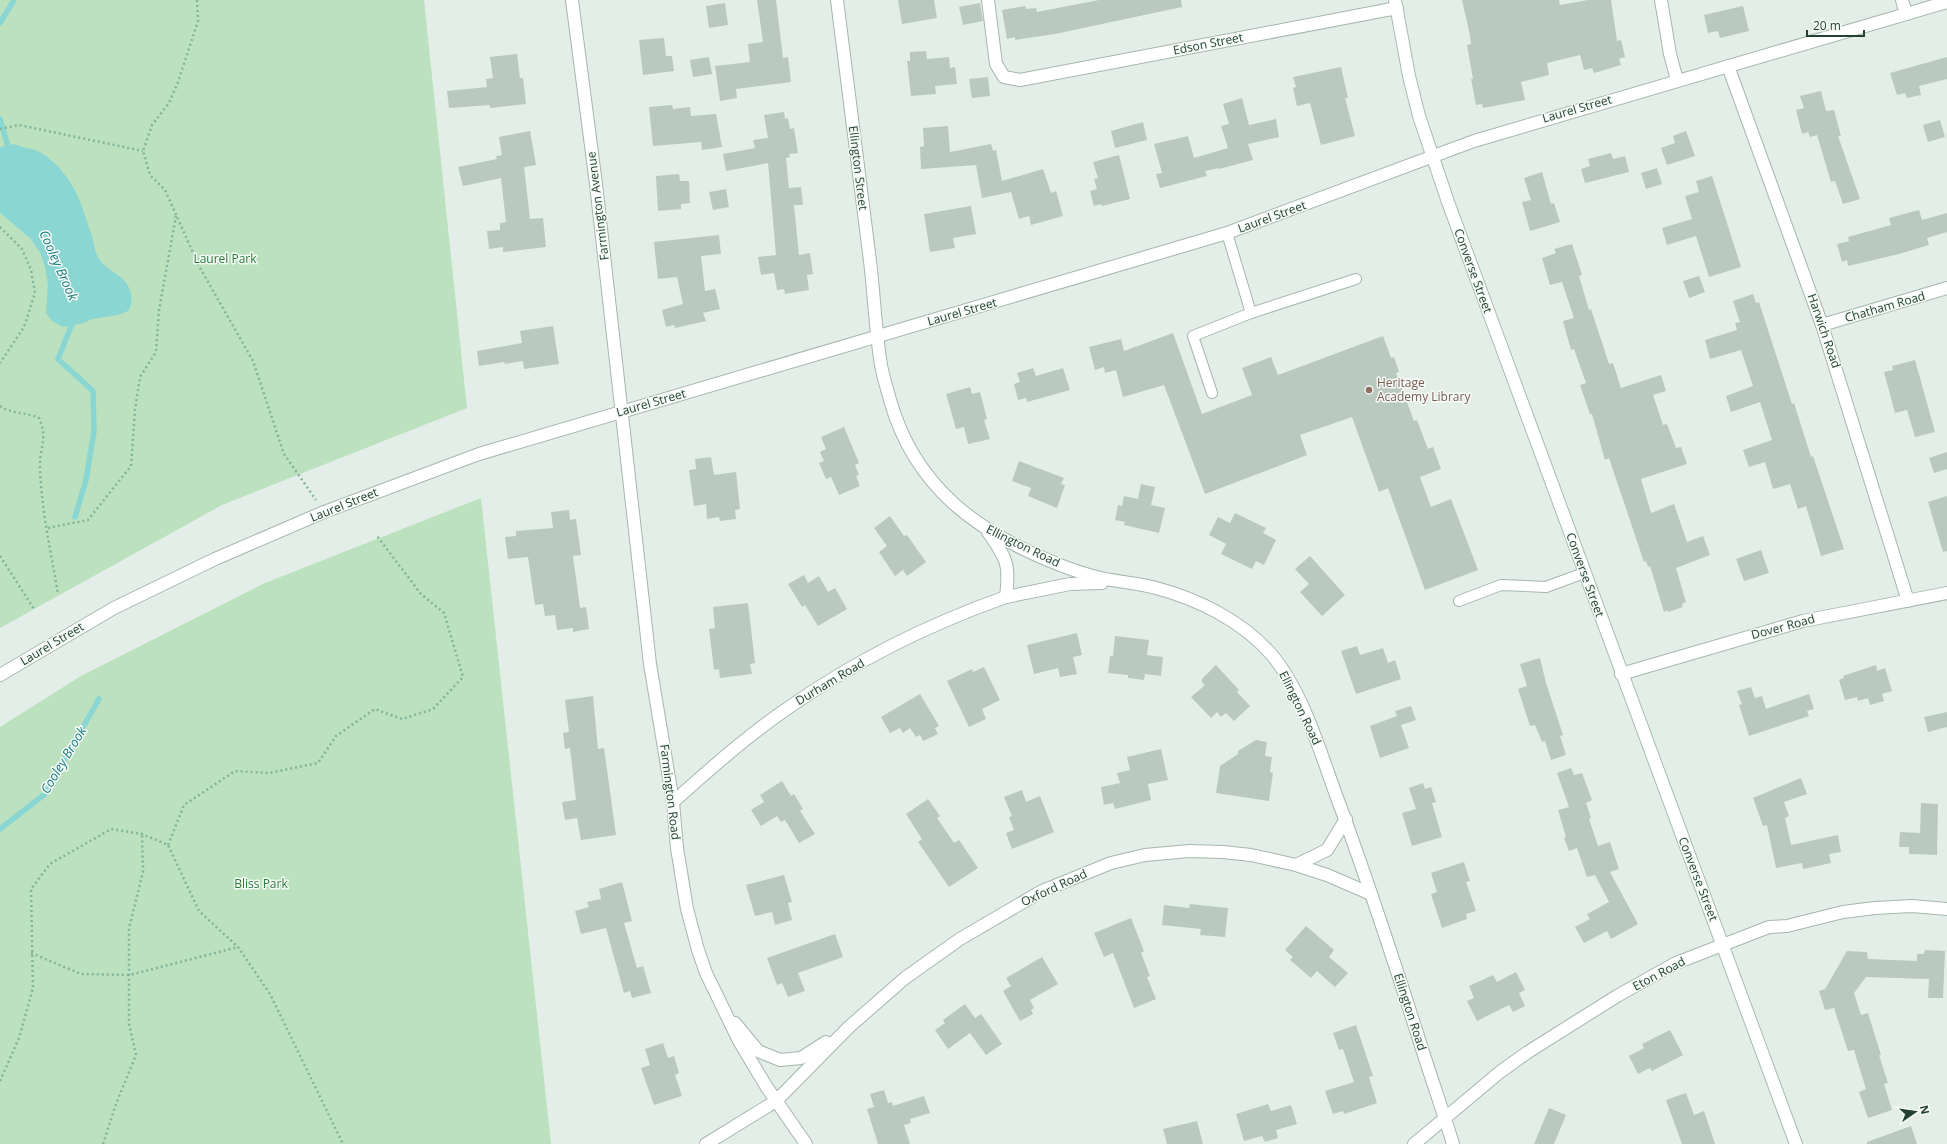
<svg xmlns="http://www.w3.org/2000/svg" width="1947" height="1144" font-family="'Open Sans',sans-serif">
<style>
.green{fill:#bce1be}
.water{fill:#89d6d3}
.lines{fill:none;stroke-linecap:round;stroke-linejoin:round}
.stream{stroke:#89d6d3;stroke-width:5.5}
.building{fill:#b9c9c0}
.service-casing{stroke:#a6b7ae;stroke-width:12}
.minor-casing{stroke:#a6b7ae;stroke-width:14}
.tertiary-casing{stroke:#a6b7ae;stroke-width:14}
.secondary-casing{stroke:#a4beb0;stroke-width:14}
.path{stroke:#82b49a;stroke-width:2.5;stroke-dasharray:2 3;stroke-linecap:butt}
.service{stroke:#fff;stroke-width:10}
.minor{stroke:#fff;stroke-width:12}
.tertiary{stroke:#fff;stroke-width:12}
.secondary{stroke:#fff;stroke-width:12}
.education-dot{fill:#8d6e63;stroke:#f5faf7;stroke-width:1.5}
.labels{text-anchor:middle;stroke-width:3;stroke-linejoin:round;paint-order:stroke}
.street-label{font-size:12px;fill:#224132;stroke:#f5faf7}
.park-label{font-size:12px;fill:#297b38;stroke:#f5faf7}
.education-label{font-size:12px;fill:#785e54;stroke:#f5faf7;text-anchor:start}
.water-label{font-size:13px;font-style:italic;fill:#177c79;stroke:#f5faf7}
</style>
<rect width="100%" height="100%" fill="#e4eee8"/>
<g class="green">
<polygon points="0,0 424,0 467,408 222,505 0,628"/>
<polygon points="481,498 551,1144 0,1144 0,727 81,676 265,583"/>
</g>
<path class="water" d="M 15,144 C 22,148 30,148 38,151 C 46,155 55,163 61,170 C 79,191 82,208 91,233 C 94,241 94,251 99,259 C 109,273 128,276 131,294 C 132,301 132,305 128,311 L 118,315 L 92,319 L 84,323 L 63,327 L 52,321 L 46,313 L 48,285 L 45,267 L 40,252 L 30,238 L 0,213 L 0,147 Z"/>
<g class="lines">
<g class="stream">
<polyline points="0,23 14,0"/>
<polyline points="0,119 9,150"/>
<polyline points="74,319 58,359 93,391 94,431 86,480 75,517"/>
<polyline points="0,829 45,794 99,699"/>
</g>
</g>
<g class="building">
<polygon points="757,0 776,0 783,58 788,57 791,82 736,89 737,98 720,101 715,66 750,62 748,44 763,42"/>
<polygon points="898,0 934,0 937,18 902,24"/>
<polygon points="1099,0 1181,0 1182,7 1055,34 1015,40 1015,37 1007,39 1002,10 1025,6 1026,9 1036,8 1037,12"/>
<polygon points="1462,0 1559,0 1560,5 1588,0 1611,0 1617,41 1621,40 1625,57 1619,59 1621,65 1594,73 1592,68 1584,70 1580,55 1547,63 1549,75 1521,82 1525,100 1483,108 1482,104 1476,105 1471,79 1473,79 1467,45 1471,44 1470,35"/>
<polygon points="725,3 728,25 709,28 706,6"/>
<polygon points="980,3 983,21 963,25 959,7"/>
<polygon points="1743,6 1749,31 1720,38 1718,31 1708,33 1704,15"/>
<polygon points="664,38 666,56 672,56 674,71 643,75 639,40"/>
<polygon points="926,51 927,59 949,57 950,68 955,67 957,84 935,86 936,94 911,96 907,61 910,61 910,52"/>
<polygon points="517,54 520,78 523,78 526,104 490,108 490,105 449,108 447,91 487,87 486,79 493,78 490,57"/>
<polygon points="709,57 712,74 693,77 690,60"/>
<polygon points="1947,57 1947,79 1919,86 1921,95 1907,98 1905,93 1897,95 1890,73"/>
<polygon points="1341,67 1348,98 1345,98 1355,136 1321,145 1310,103 1297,106 1293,88 1296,87 1293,77"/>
<polygon points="988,77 990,96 972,98 969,79"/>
<polygon points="1821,91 1826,111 1834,110 1841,136 1838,136 1860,199 1843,204 1835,181 1831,182 1817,135 1810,137 1808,132 1802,134 1796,110 1804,108 1800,96"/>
<polygon points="1242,98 1249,125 1276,119 1279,137 1248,144 1253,160 1219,169 1219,168 1205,171 1207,176 1160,188 1156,174 1162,173 1154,144 1188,136 1194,158 1228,148 1221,126 1229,124 1223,104"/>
<polygon points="672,105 673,109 690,107 691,116 716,114 722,147 702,150 701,142 653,146 649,107"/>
<polygon points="784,112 785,119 788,118 790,129 794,128 798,153 789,154 790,157 786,158 789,188 801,187 803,205 794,205 799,255 810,253 813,274 807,275 809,290 785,294 784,289 777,290 774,273 761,275 758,257 776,255 768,163 726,171 723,154 755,148 753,140 768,138 764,115"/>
<polygon points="1940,120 1945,137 1928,142 1923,125"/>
<polygon points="1143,122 1147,140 1115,148 1111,131"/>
<polygon points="948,126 950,152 991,144 993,151 996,150 1002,181 1043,169 1051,193 1056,191 1063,216 1031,225 1029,216 1019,219 1011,192 982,198 976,165 921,169 920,147 924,146 923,128"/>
<polygon points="530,131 536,165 524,167 530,219 543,218 546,247 503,252 503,247 489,249 487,231 500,230 500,223 506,222 501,178 463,186 458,167 497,159 496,156 502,155 499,137"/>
<polygon points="1686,131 1695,156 1667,165 1661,148 1675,143 1673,136"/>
<polygon points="1611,153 1613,159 1625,156 1629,172 1585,183 1581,169 1590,166 1588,159"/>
<polygon points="1119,155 1130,199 1102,206 1101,204 1094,206 1090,191 1097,189 1094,179 1098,178 1093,162"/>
<polygon points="1657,168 1662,184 1646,189 1641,173"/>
<polygon points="1542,172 1551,204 1554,203 1560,222 1530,231 1522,202 1531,200 1524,178"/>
<polygon points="679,174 680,181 689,181 690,203 681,204 681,209 658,211 656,176"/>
<polygon points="1712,176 1741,267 1709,277 1696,236 1667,245 1662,228 1692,219 1685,196 1699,192 1696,181"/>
<polygon points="726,189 729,207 713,210 709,192"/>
<polygon points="971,206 976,234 953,238 955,248 930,252 924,214"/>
<polygon points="1919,210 1922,220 1947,213 1947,232 1927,238 1929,245 1899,254 1848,266 1847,260 1842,262 1837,244 1849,241 1848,237 1891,225 1889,218"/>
<polygon points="719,235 721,254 701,256 705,291 715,289 720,309 703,313 706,321 675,328 674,325 666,327 662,310 683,304 677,277 658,279 654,242"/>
<polygon points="1572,244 1582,275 1579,276 1589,310 1591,309 1609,364 1613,363 1621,388 1661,375 1666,391 1653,395 1663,425 1667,424 1676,448 1681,447 1687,464 1641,479 1651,513 1674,504 1687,542 1703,536 1710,555 1676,568 1686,602 1682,604 1683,607 1668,612 1668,610 1664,612 1650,566 1648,567 1646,561 1644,562 1609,458 1605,460 1592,414 1590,414 1580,385 1586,383 1574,349 1571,350 1563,321 1574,318 1562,282 1550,285 1542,258 1556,253 1554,249"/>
<polygon points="1699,276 1705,292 1689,298 1683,281"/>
<polygon points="1753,294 1756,303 1759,302 1792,404 1794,403 1811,457 1813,456 1844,549 1821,556 1806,506 1798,509 1790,484 1773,489 1765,462 1749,467 1743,450 1772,440 1760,402 1731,412 1726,396 1753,386 1741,350 1710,359 1705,340 1737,330 1735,323 1740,322 1733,301"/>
<polygon points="553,326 559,364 524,369 523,361 505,364 504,362 479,366 477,351 522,343 520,331"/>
<polygon points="1173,333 1202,414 1252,395 1242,368 1271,357 1278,375 1383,336 1391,358 1394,357 1399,372 1396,373 1414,421 1417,420 1428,449 1433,447 1441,469 1420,477 1431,507 1451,499 1478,570 1425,590 1388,488 1379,492 1352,417 1300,435 1307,455 1205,494 1164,385 1123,397 1116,370 1105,373 1104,367 1095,370 1089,347 1121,339 1124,351"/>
<polygon points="1915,360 1935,432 1915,437 1907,410 1895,413 1884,372 1893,370 1892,366"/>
<polygon points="1033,368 1036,376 1063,368 1070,390 1027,402 1026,398 1018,400 1014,384 1020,382 1017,373"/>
<polygon points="970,387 972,394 980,392 987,419 984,420 990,439 968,444 964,427 956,429 946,394"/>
<polygon points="844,427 859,463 855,465 859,475 856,476 860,486 839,495 831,477 826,479 819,463 824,461 820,452 826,449 821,437"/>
<polygon points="1947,452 1947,469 1934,473 1929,458"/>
<polygon points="711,457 714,475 736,472 740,509 735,510 736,519 720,521 719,517 707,519 706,504 694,506 689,470 696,469 695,459"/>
<polygon points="1019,461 1064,478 1061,484 1065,485 1057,508 1028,496 1031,488 1012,481"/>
<polygon points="1141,484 1155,487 1151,505 1165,508 1159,533 1124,525 1125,522 1115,520 1118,505 1122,506 1124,496 1138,499"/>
<polygon points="1947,496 1947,551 1943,552 1928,502"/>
<polygon points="569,510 570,520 576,519 581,555 573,556 580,608 586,607 589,629 573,632 573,628 557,630 555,615 545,616 543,604 535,605 528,557 508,559 505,537 516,536 516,531 553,528 551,512"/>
<polygon points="1235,513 1266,528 1263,533 1276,540 1264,565 1256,561 1252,569 1221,554 1226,544 1209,535 1218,517 1230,523"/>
<polygon points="890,516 904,536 907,535 926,562 907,576 903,570 895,576 879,552 887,546 874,528"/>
<polygon points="1761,550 1769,573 1744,581 1736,559"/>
<polygon points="1310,556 1345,595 1322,616 1300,592 1309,584 1295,569"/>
<polygon points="804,575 808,583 819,576 828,592 835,588 847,609 818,626 805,605 802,607 788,584"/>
<polygon points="748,603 755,663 750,664 752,674 720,678 719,669 714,670 709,629 715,628 713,607"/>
<polygon points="1077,633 1082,655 1073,657 1077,674 1060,677 1058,668 1034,674 1027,645"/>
<polygon points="1115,636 1149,640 1147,655 1163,657 1161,676 1145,674 1144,680 1128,678 1128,675 1108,673 1110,656 1113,656"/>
<polygon points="1357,646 1360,655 1383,648 1388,663 1395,660 1401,679 1356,694 1341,651"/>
<polygon points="1540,658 1546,683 1563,735 1560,736 1566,755 1551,760 1545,741 1542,742 1535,725 1530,726 1518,689 1527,686 1520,664"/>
<polygon points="1216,665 1239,690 1237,692 1250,706 1234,721 1226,713 1221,717 1217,712 1211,718 1191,697 1205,685 1202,682 1202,679"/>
<polygon points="1876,665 1877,671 1885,668 1892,691 1882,694 1884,701 1870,705 1868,698 1858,701 1857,697 1845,700 1839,680 1844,678 1843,676"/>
<polygon points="984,667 1000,700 982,709 986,719 969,727 947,681 972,669 973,672"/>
<polygon points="1751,687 1755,698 1762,696 1766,709 1809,694 1814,709 1807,711 1809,716 1749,736 1739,705 1742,704 1737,691"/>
<polygon points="920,694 939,726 935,728 938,734 923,741 920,735 916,737 910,728 903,733 900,728 890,733 881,717"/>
<polygon points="593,696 598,749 604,748 616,835 581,840 577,818 565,820 562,802 576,800 570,748 565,749 563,733 569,732 565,700"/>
<polygon points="1411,706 1416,720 1401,725 1409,748 1380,758 1370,726 1397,716 1395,711"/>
<polygon points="1947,712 1947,727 1928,732 1924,717"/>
<polygon points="1256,740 1267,742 1265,756 1272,757 1270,772 1273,773 1269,801 1216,793 1220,766 1238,754 1238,751"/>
<polygon points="1161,749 1168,780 1148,784 1151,800 1115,809 1113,803 1104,805 1101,787 1120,783 1117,773 1130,770 1127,757"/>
<polygon points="1571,768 1574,775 1582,773 1592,800 1586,803 1591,818 1589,819 1598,846 1610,842 1619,869 1610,872 1638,924 1611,939 1607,931 1584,943 1575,927 1590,919 1587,914 1609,902 1595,875 1587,877 1577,848 1569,851 1564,838 1566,837 1558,810 1569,807 1557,773"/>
<polygon points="1801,778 1807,794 1784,802 1789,816 1785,818 1791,845 1838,835 1841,852 1829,854 1831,863 1803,869 1802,863 1776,868 1767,825 1763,826 1753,798"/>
<polygon points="782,781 791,796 794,794 803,809 800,811 815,834 799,843 785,820 781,822 777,816 761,826 751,810 764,802 760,795"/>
<polygon points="1423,783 1425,789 1431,787 1436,802 1432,803 1442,837 1412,846 1402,813 1416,809 1409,788"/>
<polygon points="1022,790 1026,802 1040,796 1054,832 1012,849 1006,833 1014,830 1009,817 1012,816 1004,797"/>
<polygon points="928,799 940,816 937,818 954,843 959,840 978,868 949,887 918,842 922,839 906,814"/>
<polygon points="1921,803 1938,804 1937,855 1909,854 1909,847 1899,847 1900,832 1920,833"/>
<polygon points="1464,862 1470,881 1466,882 1476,911 1466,914 1467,919 1442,928 1431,894 1437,892 1431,873"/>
<polygon points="784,875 792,902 788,903 792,920 775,925 772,912 755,916 746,885"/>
<polygon points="622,882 632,921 624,923 637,968 643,966 651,993 632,998 630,991 624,993 606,928 581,934 575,911 589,907 587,902 601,899 599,889"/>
<polygon points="1190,904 1228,908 1225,937 1200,935 1201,929 1162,925 1164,905 1189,908"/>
<polygon points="1131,918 1144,951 1141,953 1150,976 1147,977 1156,999 1134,1008 1113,953 1104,957 1094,933"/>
<polygon points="1306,926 1334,950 1329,957 1348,973 1335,987 1317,971 1311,978 1290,960 1293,957 1285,950"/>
<polygon points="835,934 843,957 798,973 805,991 788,997 782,983 777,985 767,958"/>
<polygon points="1925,950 1945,951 1943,998 1928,998 1929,979 1866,977 1854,993 1861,1015 1868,1013 1881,1055 1879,1055 1888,1083 1884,1084 1892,1110 1868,1118 1859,1092 1866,1089 1854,1050 1848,1051 1834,1008 1825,1010 1819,991 1825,989 1847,951 1867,952 1868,959 1917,961 1917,954 1924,954"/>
<polygon points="1042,957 1058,984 1030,1000 1034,1008 1031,1010 1033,1014 1020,1021 1003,991 1011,986 1006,978"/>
<polygon points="1516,972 1525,990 1519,993 1525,1006 1513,1012 1509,1005 1477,1021 1467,1001 1474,998 1469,986 1493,975 1497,982"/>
<polygon points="965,1004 975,1018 981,1014 1002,1044 986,1055 970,1033 948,1049 935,1030 945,1023 943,1020"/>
<polygon points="1356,1025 1373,1076 1369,1077 1377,1103 1344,1114 1343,1111 1333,1114 1325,1091 1354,1082 1343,1049 1339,1050 1333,1033"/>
<polygon points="1670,1030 1683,1055 1652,1071 1650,1068 1638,1074 1629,1056 1644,1048 1642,1044"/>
<polygon points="663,1043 668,1058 674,1056 679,1073 675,1075 682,1096 654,1105 641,1068 650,1065 645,1049"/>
<polygon points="884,1090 888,1103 892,1102 893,1106 924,1096 930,1113 910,1119 911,1123 904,1125 910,1144 878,1144 867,1109 874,1107 870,1094"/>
<polygon points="1686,1093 1694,1115 1704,1111 1715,1144 1682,1144 1666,1100"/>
<polygon points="1268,1104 1271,1111 1291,1105 1297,1124 1276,1130 1278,1138 1265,1142 1262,1136 1244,1141 1236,1114"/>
<polygon points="1549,1108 1566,1115 1554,1144 1534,1144"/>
<polygon points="1197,1121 1203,1144 1167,1144 1163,1129"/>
<polygon points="1911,1126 1917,1144 1867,1144 1867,1142"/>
</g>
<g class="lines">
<defs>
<g id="service">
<polyline points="1227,233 1251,313 1356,279"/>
<polyline points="1212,393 1193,336 1251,313"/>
<polyline points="1459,601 1501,585 1546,587 1584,573"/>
</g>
<g id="minor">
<polyline points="572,0 596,184 650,664 673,802 677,848 687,909 698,950 706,973 739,1041 766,1086 806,1144"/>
<path d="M 837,0 C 848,84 858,169 869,253 C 874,290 875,328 881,365 C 883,377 887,388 890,400 C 915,488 978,533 1060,565 C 1073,570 1087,575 1101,578 C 1119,582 1138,583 1156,588 C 1198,599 1242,621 1271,654 C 1302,690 1320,751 1336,795 C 1366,875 1392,955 1418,1036 C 1429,1072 1442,1108 1453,1144"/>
<polyline points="988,0 996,64 1004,77 1020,80 1397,8"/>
<polyline points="1661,0 1670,54 1677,80"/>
<polyline points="1902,0 1906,14"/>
<polyline points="1728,66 1822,325 1908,601"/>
<polyline points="1822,325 1947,288"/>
<polyline points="1006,597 1070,584 1102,583"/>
<polyline points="1621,674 1803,621 1947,593"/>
<path d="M 673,802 C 710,769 747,736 788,708 C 855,661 929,624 1006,597 C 1010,564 1007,559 988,532"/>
<polyline points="1296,865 1327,875 1371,894"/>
<polyline points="735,1023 758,1051 780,1060 801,1058 826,1042"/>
<polyline points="706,1144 776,1101 849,1027 905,978 960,939 1042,891 1111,863 1145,855 1189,851 1223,852 1251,855 1296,865 1327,850 1346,819"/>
<polyline points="1414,1144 1500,1072 1528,1052 1617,996 1676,963 1769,927 1787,926 1843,912 1875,908 1912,906 1947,909"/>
</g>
<polyline id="tertiary" points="0,675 114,608 215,559 324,512 479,454 1227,233 1474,141 1947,2"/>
<polyline id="secondary" points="1395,0 1409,76 1419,116 1448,202 1796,1144"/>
</defs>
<use href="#service" class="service-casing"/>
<use href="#minor" class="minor-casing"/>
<use href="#tertiary" class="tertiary-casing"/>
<use href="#secondary" class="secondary-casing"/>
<g class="path">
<polyline points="197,0 198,21 178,82 169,103 152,125 143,151 150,175 165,190 199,266 253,361 284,454 316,500"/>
<polyline points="0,129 19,125 143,151"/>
<polyline points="0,227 22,249 31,270 35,293 24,327 0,363"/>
<path d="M 0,406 C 11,414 26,412 39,418 C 48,439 40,445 40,466 C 41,509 51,552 58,594"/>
<polyline points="48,528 88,520 131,466 135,410 140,377 156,352 159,310 176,216"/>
<polyline points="0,556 34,609"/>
<polyline points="168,845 184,805 235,771 269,773 318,763 336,736 375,709 402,719 433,709 463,677 444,613 421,594 377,536"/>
<polyline points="31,953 81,974 130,975 238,947"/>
<polyline points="0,1081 19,1038 33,988 31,889 50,864 111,829 142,834 168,845 199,911 238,947 270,994 343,1144"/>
<polyline points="103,1144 116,1104 136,1055 129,1024 129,928 143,872 142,834"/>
</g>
<use href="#service" class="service"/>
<use href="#minor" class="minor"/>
<use href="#tertiary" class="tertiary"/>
<use href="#secondary" class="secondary"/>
</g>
<circle class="education-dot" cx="1369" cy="390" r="4"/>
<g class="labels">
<g class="street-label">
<text transform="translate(1208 44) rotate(-11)" y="4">Edson Street</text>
<text transform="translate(1577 109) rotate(-16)" y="4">Laurel Street</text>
<text transform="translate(858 168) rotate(83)" y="4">Ellington Street</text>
<text transform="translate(598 206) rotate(-97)" y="4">Farmington Avenue</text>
<text transform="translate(1272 217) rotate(-20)" y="4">Laurel Street</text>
<text transform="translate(1473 271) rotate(70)" y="4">Converse Street</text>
<text transform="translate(1885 307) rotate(-16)" y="4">Chatham Road</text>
<text transform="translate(962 312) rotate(-16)" y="4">Laurel Street</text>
<text transform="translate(1824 331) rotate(71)" y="4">Harwich Road</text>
<text transform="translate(651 403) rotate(-16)" y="4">Laurel Street</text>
<text transform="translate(344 505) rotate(-22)" y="4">Laurel Street</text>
<text transform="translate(1023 546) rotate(26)" y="4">Ellington Road</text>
<text transform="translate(1585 575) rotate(70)" y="4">Converse Street</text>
<text transform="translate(1783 627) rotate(-15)" y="4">Dover Road</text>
<text transform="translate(52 644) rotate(-31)" y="4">Laurel Street</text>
<text transform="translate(830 682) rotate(-31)" y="4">Durham Road</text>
<text transform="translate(1300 708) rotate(64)" y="4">Ellington Road</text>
<text transform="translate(670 792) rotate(83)" y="4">Farmington Road</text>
<text transform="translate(1698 879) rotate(69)" y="4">Converse Street</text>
<text transform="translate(1054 888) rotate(-25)" y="4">Oxford Road</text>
<text transform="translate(1659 974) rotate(-28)" y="4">Eton Road</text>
<text transform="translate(1410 1012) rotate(72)" y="4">Ellington Road</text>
</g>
<g class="park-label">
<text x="225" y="263">Laurel Park</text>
<text x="261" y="888">Bliss Park</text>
</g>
<g class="education-label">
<text x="1377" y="387">Heritage<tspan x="1377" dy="14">Academy Library</tspan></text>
</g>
<g class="water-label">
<text transform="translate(59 265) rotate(66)" y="5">Cooley Brook</text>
<text transform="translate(63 760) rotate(-59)" y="5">Cooley Brook</text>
</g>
</g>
<g transform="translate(1915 1112) rotate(77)" stroke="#f5faf7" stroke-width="3" paint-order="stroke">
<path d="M0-3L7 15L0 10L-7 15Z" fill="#224132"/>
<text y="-6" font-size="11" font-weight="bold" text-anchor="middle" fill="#224132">N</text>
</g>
<path d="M1807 30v6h57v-6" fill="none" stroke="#224132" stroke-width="2"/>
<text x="1813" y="30" font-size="12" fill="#224132" stroke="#f5faf7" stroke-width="3" paint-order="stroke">20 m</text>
</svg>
